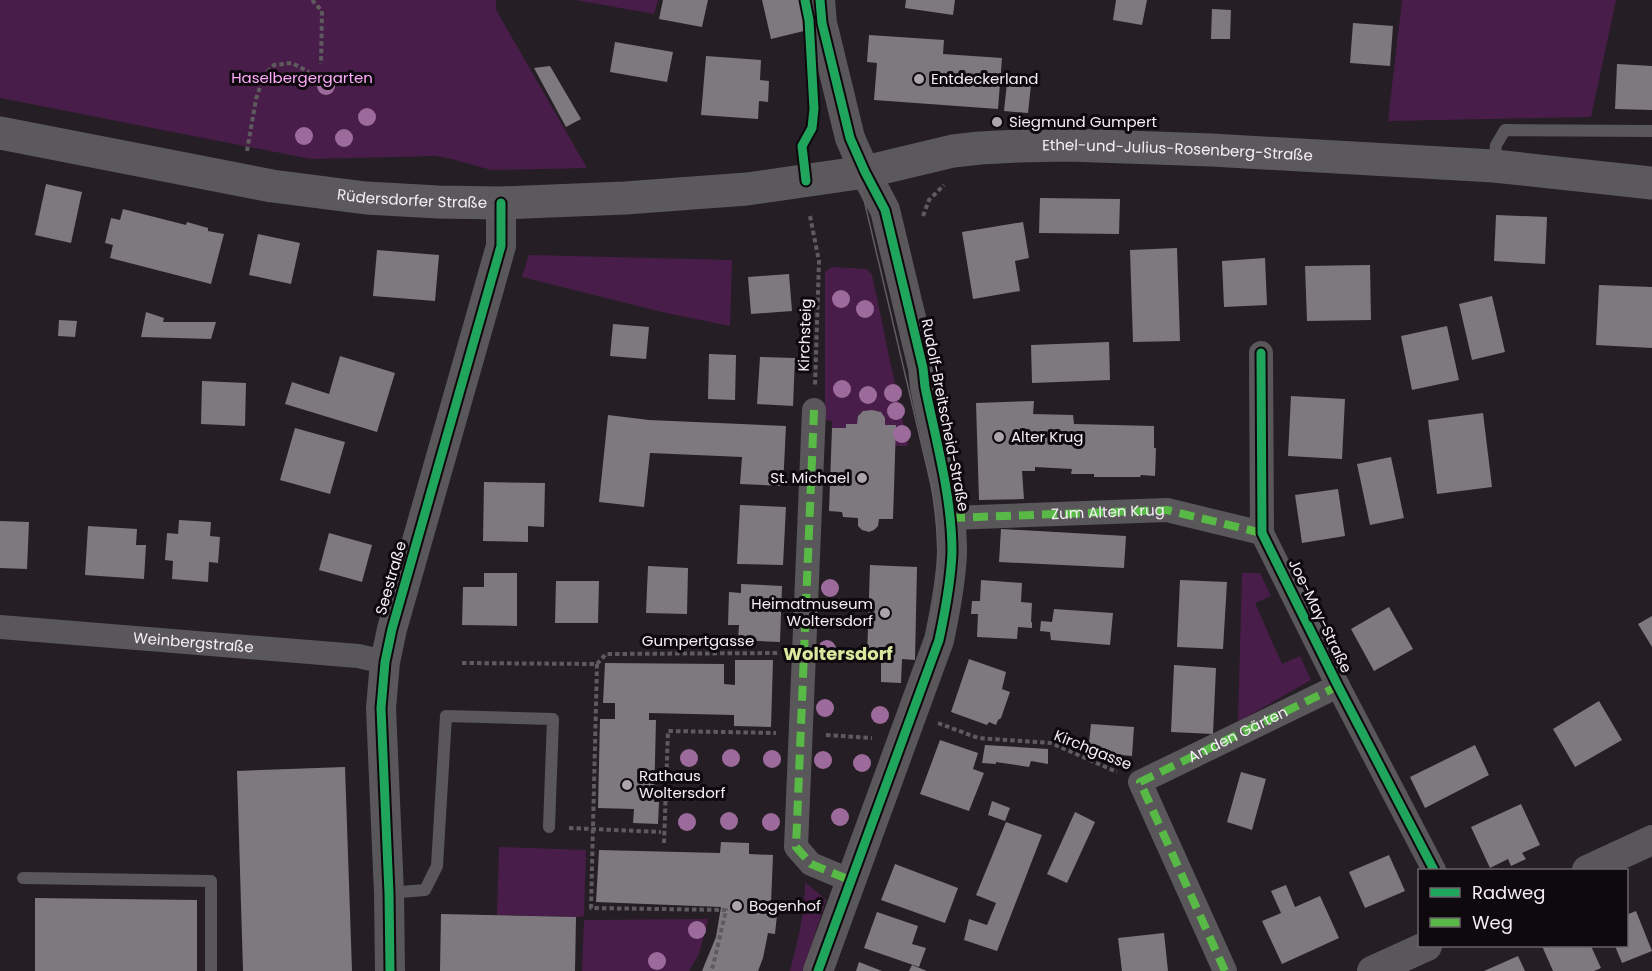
<svg xmlns="http://www.w3.org/2000/svg" width="1652" height="971" font-family="Poppins,sans-serif">
<style>
.green{fill:#491d49}
.building{fill:#7e797e}
.lines{fill:none;stroke-linecap:round;stroke-linejoin:round}
.path{stroke:#5e5b5e;stroke-width:4;stroke-dasharray:4.5 3;stroke-linecap:butt}
.service{stroke:#595759;stroke-width:12}
.minor{stroke:#595759;stroke-width:24}
.tertiary{stroke:#595759;stroke-width:30}
.secondary{stroke:#5c595c;stroke-width:33}
.tram{stroke:#605c60;stroke-width:1.5}
.quiet{stroke:#58b947;stroke-width:8;stroke-dasharray:15 8;stroke-linecap:butt}
.cycleway-casing{stroke:#0d090d;stroke-width:13}
.cycleway{stroke:#20a55d;stroke-width:9}
.tree{fill:#9c6b9b}
.poi-dot{fill:#aca5ac;stroke:#0d090d;stroke-width:2}
.labels{text-anchor:middle;stroke-width:6;stroke-linejoin:round;paint-order:stroke}
.park-label{font-size:15px;fill:#feaafc;stroke:#0d090d}
.poi-label{font-size:15px;fill:#f5edf5;stroke:#0d090d;text-anchor:start}
.street-label{font-size:15px;fill:#f5edf5;stroke:#0d090d}
.quarter-label{font-size:18px;font-weight:bold;fill:#dae99d;stroke:#0d090d}
</style>
<rect width="100%" height="100%" fill="#251f25"/>
<g class="green">
<polygon points="0,0 496,0 496,10 587,168 491,170 452,159 435,156 311,159 0,98"/>
<polygon points="576,0 658,0 654,14"/>
<polygon points="1402,0 1616,0 1591,117 1388,121"/>
<polygon points="529,255 732,260 730,326 662,312 522,277"/>
<path d="M 832,267 L 867,269 L 872,275 L 908,446 L 895,446 L 896,425 L 885,425 C 885,411 875,410 863,411 L 858,416 L 857,424 L 846,424 L 846,428 L 832,428 L 832,421 L 825,420 L 825,272 Z"/>
<polygon points="1242,573 1260,573 1271,596 1255,603 1282,664 1300,656 1311,680 1238,722"/>
<polygon points="499,847 586,850 584,916 576,917 497,915"/>
<path d="M 805,882 L 826,900 L 803,971 L 790,971 C 798,940 805,914 805,882 Z"/>
<polygon points="708,919 699,954 689,971 582,971 584,920"/>
</g>
<g class="building">
<polygon points="663,0 708,0 702,27 659,19"/>
<polygon points="762,0 801,0 808,30 771,39"/>
<polygon points="906,0 955,0 953,15 905,8"/>
<polygon points="1116,0 1147,0 1142,25 1113,20"/>
<polygon points="1212,9 1231,10 1230,39 1211,39"/>
<polygon points="1353,23 1393,26 1390,66 1350,63"/>
<polygon points="869,35 944,40 943,54 1002,58 998,109 874,100 877,63 867,62"/>
<polygon points="615,42 673,52 667,82 610,72"/>
<polygon points="706,56 761,60 760,80 769,81 768,102 759,101 758,119 701,115"/>
<polygon points="1617,64 1652,66 1652,110 1615,109"/>
<polygon points="550,66 581,119 566,127 534,68"/>
<polygon points="1007,83 1031,85 1028,113 1004,111"/>
<polygon points="46,184 82,192 71,243 35,235"/>
<polygon points="1040,198 1120,199 1119,234 1039,233"/>
<polygon points="123,209 186,225 187,222 208,228 208,231 224,234 211,284 110,258 113,245 105,243 111,218 120,220"/>
<polygon points="1496,215 1547,217 1545,264 1494,261"/>
<polygon points="1023,222 1029,258 1015,261 1020,291 973,299 962,232"/>
<polygon points="258,234 300,243 291,284 249,275"/>
<polygon points="1177,248 1180,341 1133,342 1130,250"/>
<polygon points="377,250 439,255 435,301 373,296"/>
<polygon points="1265,258 1267,305 1224,307 1222,261"/>
<polygon points="1370,265 1371,320 1307,321 1305,266"/>
<polygon points="789,274 792,311 751,314 748,277"/>
<polygon points="1599,285 1652,287 1652,348 1596,345"/>
<polygon points="1492,296 1505,352 1472,360 1459,304"/>
<polygon points="146,312 164,318 163,322 216,322 211,339 141,337"/>
<polygon points="59,320 77,321 75,337 58,336"/>
<polygon points="613,324 649,327 646,359 610,356"/>
<polygon points="1447,326 1459,380 1412,390 1401,336"/>
<polygon points="1109,342 1110,380 1032,383 1031,345"/>
<polygon points="709,354 736,355 735,400 708,399"/>
<polygon points="340,356 395,373 377,432 285,404 292,382 329,394"/>
<polygon points="760,357 795,358 793,406 757,404"/>
<polygon points="202,381 246,383 245,426 201,424"/>
<polygon points="1291,396 1345,399 1342,459 1288,456"/>
<polygon points="1034,401 1033,414 1073,415 1074,424 1154,426 1154,448 1156,448 1155,476 1141,475 1140,477 1094,477 1094,474 1071,474 1072,469 1035,467 1035,471 1022,471 1024,499 979,500 976,403"/>
<polygon points="872,410 881,412 885,418 885,425 896,425 893,519 879,519 878,526 874,530 869,532 862,530 858,526 858,518 843,517 842,512 829,511 832,428 846,428 846,424 857,424 858,416 863,411"/>
<polygon points="1483,413 1492,487 1437,494 1428,420"/>
<polygon points="608,415 649,420 786,426 783,486 740,484 742,457 650,453 644,507 599,502"/>
<polygon points="295,428 345,442 330,494 280,480"/>
<polygon points="1391,457 1404,518 1370,525 1357,464"/>
<polygon points="484,482 545,483 544,527 528,526 528,542 483,541"/>
<polygon points="1338,489 1345,536 1302,543 1295,495"/>
<polygon points="740,505 786,507 783,565 737,564"/>
<polygon points="179,520 211,522 210,536 220,537 218,563 209,562 208,582 172,579 173,561 165,560 167,533 178,534"/>
<polygon points="0,521 29,522 27,569 0,568"/>
<polygon points="88,526 137,529 136,545 146,545 144,579 85,575"/>
<polygon points="1001,529 1126,536 1124,568 999,562"/>
<polygon points="329,533 372,545 362,582 319,570"/>
<polygon points="870,565 917,567 915,660 902,659 901,683 881,682 881,659 867,658"/>
<polygon points="648,566 688,568 687,614 646,613"/>
<polygon points="484,573 517,573 517,626 462,625 463,587 484,587"/>
<polygon points="981,580 1022,583 1021,602 1032,603 1031,622 1032,622 1032,628 1018,627 1017,639 977,637 978,614 971,614 972,601 980,601"/>
<polygon points="1180,580 1227,582 1223,649 1177,647"/>
<polygon points="556,581 599,581 598,623 555,623"/>
<polygon points="741,584 782,586 780,642 738,640 739,625 728,625 729,592 741,593"/>
<polygon points="1389,607 1413,649 1374,671 1351,629"/>
<polygon points="1054,609 1113,613 1110,645 1051,640 1050,632 1040,631 1041,621 1052,622"/>
<polygon points="1652,616 1652,647 1638,624"/>
<polygon points="969,659 1006,672 1002,689 1010,692 1001,718 998,720 996,725 989,722 987,725 951,712"/>
<polygon points="735,660 773,660 771,727 734,726 734,715 649,713 649,720 656,720 654,802 659,802 658,824 633,823 634,809 598,808 600,719 615,719 615,703 603,703 605,663 724,664 724,684 735,685"/>
<polygon points="1174,665 1216,668 1213,734 1171,732"/>
<polygon points="1599,701 1622,740 1575,767 1553,729"/>
<polygon points="1091,724 1134,727 1132,756 1088,752"/>
<polygon points="940,740 978,753 973,769 984,773 969,811 920,794"/>
<polygon points="985,745 1048,749 1048,764 1031,761 1029,767 996,762 996,764 982,763"/>
<polygon points="1475,745 1489,775 1425,808 1410,777"/>
<polygon points="345,767 352,971 243,971 237,771"/>
<polygon points="1241,772 1266,779 1252,830 1227,822"/>
<polygon points="992,801 1010,808 1005,821 988,815"/>
<polygon points="1521,804 1540,845 1522,853 1526,859 1511,866 1508,859 1490,868 1471,827"/>
<polygon points="1075,812 1095,822 1067,883 1047,874"/>
<polygon points="1006,822 1042,835 997,951 964,940 969,919 987,925 996,903 976,895"/>
<polygon points="721,842 749,843 749,854 773,855 771,904 778,905 775,934 768,933 763,958 758,971 702,971 716,937 721,907 596,902 599,850 720,853"/>
<polygon points="1389,855 1405,891 1365,908 1349,872"/>
<polygon points="895,864 958,888 945,923 881,900"/>
<polygon points="1286,885 1295,907 1320,896 1339,938 1282,964 1262,921 1281,913 1271,891"/>
<polygon points="35,898 197,900 197,971 35,971"/>
<polygon points="1636,911 1652,951 1622,963 1615,946 1626,946 1626,915"/>
<polygon points="877,912 918,926 912,944 926,948 919,967 864,948"/>
<polygon points="441,914 576,917 575,971 440,971"/>
<polygon points="1164,933 1168,971 1122,971 1118,938"/>
<polygon points="1542,946 1591,946 1601,968 1594,971 1553,971"/>
<polygon points="1518,956 1525,971 1484,971"/>
<polygon points="859,962 882,971 856,971"/>
<polygon points="912,965 927,971 909,971"/>
</g>
<g class="lines">
<g class="path">
<polyline points="312,0 322,11 321,64"/>
<polyline points="247,151 256,99 264,75 274,65 292,63 309,72"/>
<polyline points="810,216 819,261 815,386"/>
<polyline points="923,216 929,200 944,185"/>
<polyline points="462,663 597,664"/>
<polyline points="597,664 591,908 726,910 713,966 710,971"/>
<polyline points="597,664 606,654 780,653"/>
<polyline points="938,723 978,738 1051,743 1117,772"/>
<polyline points="826,735 872,738"/>
<polyline points="569,828 661,832"/>
<polyline points="664,843 668,731 776,733"/>
</g>
<g class="service">
<polyline points="1494,165 1496,145 1505,130 1652,131"/>
<polyline points="23,878 211,881 211,971"/>
<polyline points="389,893 425,890 437,866 446,716 553,719 549,827"/>
</g>
<g class="minor">
<polyline points="1261,353 1262,533 1338,686 1434,870"/>
<polyline points="814,410 796,847 811,864 852,881"/>
<path id="s1" d="M 950,518 L 1167,510 L 1262,533"/>
<path id="s2" d="M 0,627 L 358,656 L 385,662"/>
<path id="s3" d="M 1225,971 L 1140,782 L 1338,686"/>
</g>
<g class="tertiary">
<polyline points="1587,870 1652,840"/>
<polyline points="390,971 389,893 381,708 385,662 392,629 501,246 501,203"/>
<path d="M 818,971 L 939,640 C 945,612 951,581 952,552 C 952,497 936,441 925,387 L 923,368 L 885,210 L 865,172 L 850,138 L 822,23 L 820,0"/>
<polyline points="1372,971 1427,946"/>
</g>
<path class="secondary" id="s4" d="M 0,133 L 272,186 L 366,198 L 438,202 L 501,203 L 625,198 L 747,189 L 865,172 L 953,151 L 980,148 L 1019,146 L 1068,145 L 1212,150 L 1494,166 L 1652,183"/>
<path class="tram" d="M 809,971 L 923,662 C 939,606 942,551 933,493 L 817,0"/>
<g class="quiet">
<polyline points="814,410 796,847 811,864 852,881"/>
<polyline points="950,518 1167,510 1262,533"/>
<polyline points="1225,971 1140,782 1338,686"/>
</g>
<defs>
<g id="cycleway">
<polyline points="805,0 809,20 814,109 812,128 802,146 806,181"/>
<polyline points="1261,353 1262,533 1338,686 1434,870"/>
<polyline points="390,971 389,893 381,708 385,662 392,629 501,246 501,203"/>
<path d="M 818,971 L 939,640 C 945,612 951,581 952,552 C 952,497 936,441 925,387 L 923,368 L 885,210 L 865,172 L 850,138 L 822,23 L 820,0"/>
</g>
</defs>
<use href="#cycleway" class="cycleway-casing"/>
<use href="#cycleway" class="cycleway"/>
</g>
<g class="tree">
<circle cx="326" cy="86" r="9"/>
<circle cx="367" cy="117" r="9"/>
<circle cx="304" cy="136" r="9"/>
<circle cx="344" cy="138" r="9"/>
<circle cx="841" cy="299" r="9"/>
<circle cx="865" cy="309" r="9"/>
<circle cx="842" cy="389" r="9"/>
<circle cx="893" cy="393" r="9"/>
<circle cx="868" cy="395" r="9"/>
<circle cx="896" cy="411" r="9"/>
<circle cx="902" cy="434" r="9"/>
<circle cx="830" cy="588" r="9"/>
<circle cx="827" cy="649" r="9"/>
<circle cx="825" cy="708" r="9"/>
<circle cx="880" cy="715" r="9"/>
<circle cx="689" cy="758" r="9"/>
<circle cx="731" cy="758" r="9"/>
<circle cx="772" cy="759" r="9"/>
<circle cx="823" cy="760" r="9"/>
<circle cx="862" cy="763" r="9"/>
<circle cx="840" cy="817" r="9"/>
<circle cx="729" cy="821" r="9"/>
<circle cx="687" cy="822" r="9"/>
<circle cx="771" cy="822" r="9"/>
<circle cx="697" cy="930" r="9"/>
<circle cx="657" cy="961" r="9"/>
</g>
<g class="poi-dot">
<circle cx="919" cy="79" r="6"/>
<circle cx="997" cy="122" r="6"/>
<circle cx="999" cy="437" r="6"/>
<circle cx="862" cy="478" r="6"/>
<circle cx="885" cy="613" r="6"/>
<circle cx="627" cy="785" r="6"/>
<circle cx="737" cy="906" r="6"/>
</g>
<g class="labels">
<g class="park-label">
<text x="302" y="83">Haselbergergarten</text>
</g>
<g class="poi-label">
<text x="931" y="84">Entdeckerland</text>
<text x="1009" y="127">Siegmund Gumpert</text>
<text x="1011" y="442">Alter Krug</text>
<text x="850" y="483" text-anchor="end">St. Michael</text>
<text x="873" y="609" text-anchor="end">Heimatmuseum<tspan x="873" dy="17">Woltersdorf</tspan></text>
<text x="639" y="781">Rathaus<tspan x="639" dy="17">Woltersdorf</tspan></text>
<text x="749" y="911">Bogenhof</text>
</g>
<g class="street-label">
<text dy="5" stroke="none"><textPath href="#s4" startOffset="1188">Ethel-und-Julius-Rosenberg-Straße</textPath></text>
<text dy="5" stroke="none"><textPath href="#s4" startOffset="418">Rüdersdorfer Straße</textPath></text>
<text transform="translate(805 335) rotate(-88)" y="5">Kirchsteig</text>
<text transform="translate(945 415) rotate(79)" y="5">Rudolf-Breitscheid-Straße</text>
<text dy="5" stroke="none"><textPath href="#s1" startOffset="158">Zum Alten Krug</textPath></text>
<text transform="translate(391 578) rotate(-74)" y="5">Seestraße</text>
<text transform="translate(1320 616) rotate(64)" y="5">Joe-May-Straße</text>
<text x="698" y="646">Gumpertgasse</text>
<text dy="5" stroke="none"><textPath href="#s2" startOffset="194">Weinbergstraße</textPath></text>
<text dy="5" stroke="none"><textPath href="#s3" startOffset="316">An den Gärten</textPath></text>
<text transform="translate(1093 750) rotate(22)" y="5">Kirchgasse</text>
</g>
<g class="quarter-label">
<text x="838" y="660">Woltersdorf</text>
</g>
</g>
<rect x="1418" y="869" width="210" height="78" fill="#0d090d" stroke="#6a646a" stroke-width="1.5"/>
<rect x="1430" y="888" width="30" height="9" fill="#20a55d" stroke="#6a646a" stroke-width="1.5"/>
<text x="1472" y="899" font-size="18" fill="#f5edf5">Radweg</text>
<rect x="1430" y="918" width="30" height="9" fill="#58b947" stroke="#6a646a" stroke-width="1.5"/>
<text x="1472" y="929" font-size="18" fill="#f5edf5">Weg</text>
</svg>
